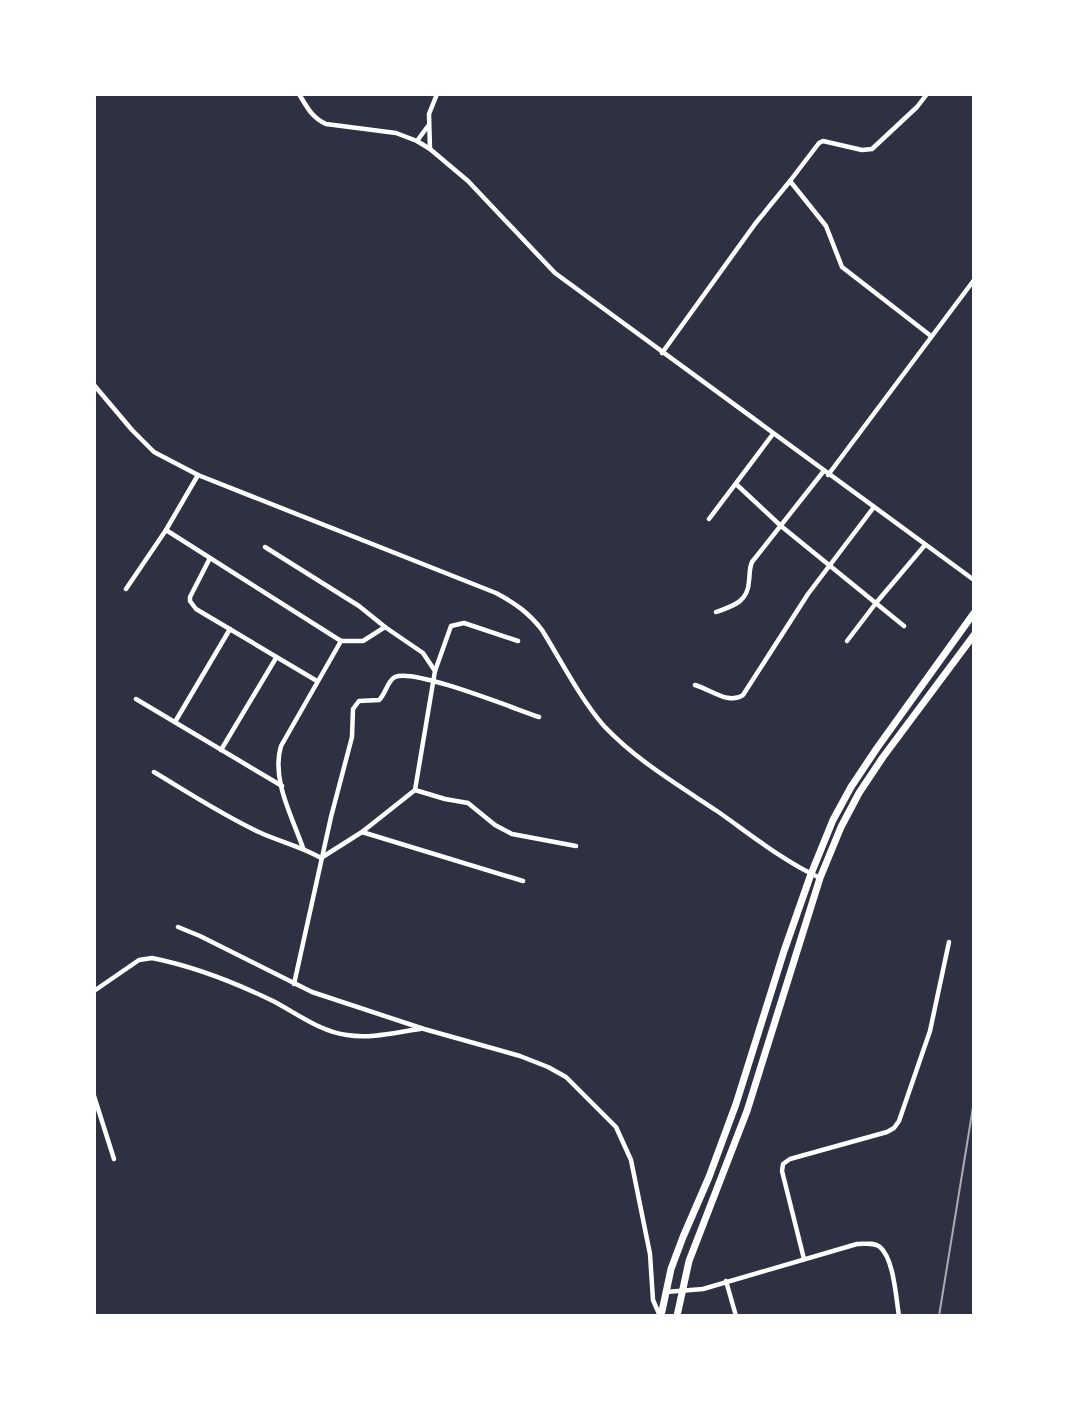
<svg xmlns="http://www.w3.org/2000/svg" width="1068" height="1410" font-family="Arial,sans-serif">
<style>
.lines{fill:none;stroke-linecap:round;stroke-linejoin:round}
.minor{stroke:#fff;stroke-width:4.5}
.primary{stroke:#fff;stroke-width:7}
.rail{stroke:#abadb3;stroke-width:2}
</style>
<rect width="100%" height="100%" fill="#2d3142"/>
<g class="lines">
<g class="minor">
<path d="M 299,94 C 307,107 312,118 326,124 L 396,133 L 417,141 L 430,149 L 468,181 L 555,273 L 974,580"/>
<polyline points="927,94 917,107 872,149 862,150 823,141 819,143 790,181 826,226 842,267 931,336"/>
<polyline points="417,141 428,126"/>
<polyline points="430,149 429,114 437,94"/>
<polyline points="662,353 755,224 790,181"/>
<path d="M 94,385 L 132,430 L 154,452 L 198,475 L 496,593 C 515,603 529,613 542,630 C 560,659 581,700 604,726 C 636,760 678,785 717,811 C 750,834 783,861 820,878"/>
<polyline points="828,475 974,280"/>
<polyline points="736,484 781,526 904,626"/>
<polyline points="709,519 773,434"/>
<polyline points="166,530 341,641"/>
<polyline points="265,547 359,606 385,627 423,653 435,671"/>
<polyline points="210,558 190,597 190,601 196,609 317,681"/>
<polyline points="126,589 166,530 198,475"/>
<path d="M 716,612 C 733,606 748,602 749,581 C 750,574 749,569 752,562 L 823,472"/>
<polyline points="847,641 876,603 925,545"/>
<path d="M 695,685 C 712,690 729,705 743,695 L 808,594 L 874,507"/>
<polyline points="136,699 282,786"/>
<polyline points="175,722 230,629"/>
<polyline points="221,750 276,658"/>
<path d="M 154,772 C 189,793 224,816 261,833 C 281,842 302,847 321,858 L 362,832 L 415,790 L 435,671 L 451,626 L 464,623 L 518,641"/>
<polyline points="415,790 445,799 468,803 495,825 512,834 576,846"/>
<polyline points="362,832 523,881"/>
<path d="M 303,848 C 292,816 271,779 281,746 L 341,641 L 363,641 L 385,627"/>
<polyline points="178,927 200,936 312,992 424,1029 520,1056 548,1067 566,1077 616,1127 631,1160 650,1254 653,1300 660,1316"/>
<path d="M 294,984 L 331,817 L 352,737 L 353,709 L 359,701 L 379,700 C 386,694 387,681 395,677 C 414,668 515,709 539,717"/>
<path d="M 94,991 L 139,960 L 152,958 C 192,966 236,983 273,1001 C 296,1013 321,1032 347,1035 C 371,1039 397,1032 420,1029"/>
<polyline points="94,1096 114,1159"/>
<polyline points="804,1259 782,1171 783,1164 790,1159 887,1132 894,1128 899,1121 930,1031 949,942"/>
<polyline points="726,1281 736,1316"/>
<path d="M 666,1292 L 703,1289 L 857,1244 C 865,1244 874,1242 880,1247 C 894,1259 896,1298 899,1316"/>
</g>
<g class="primary">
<polyline points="661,1316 671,1269 683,1237 709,1177 736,1104 784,951 811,874 833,820 851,787 877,748 974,613"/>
<polyline points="677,1316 689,1261 747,1111 820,878 841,827 859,793 883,757 974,635"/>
</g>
<polyline class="rail" points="939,1316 974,1101"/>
</g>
<rect width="1068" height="1410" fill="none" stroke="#ffffff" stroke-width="192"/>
</svg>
